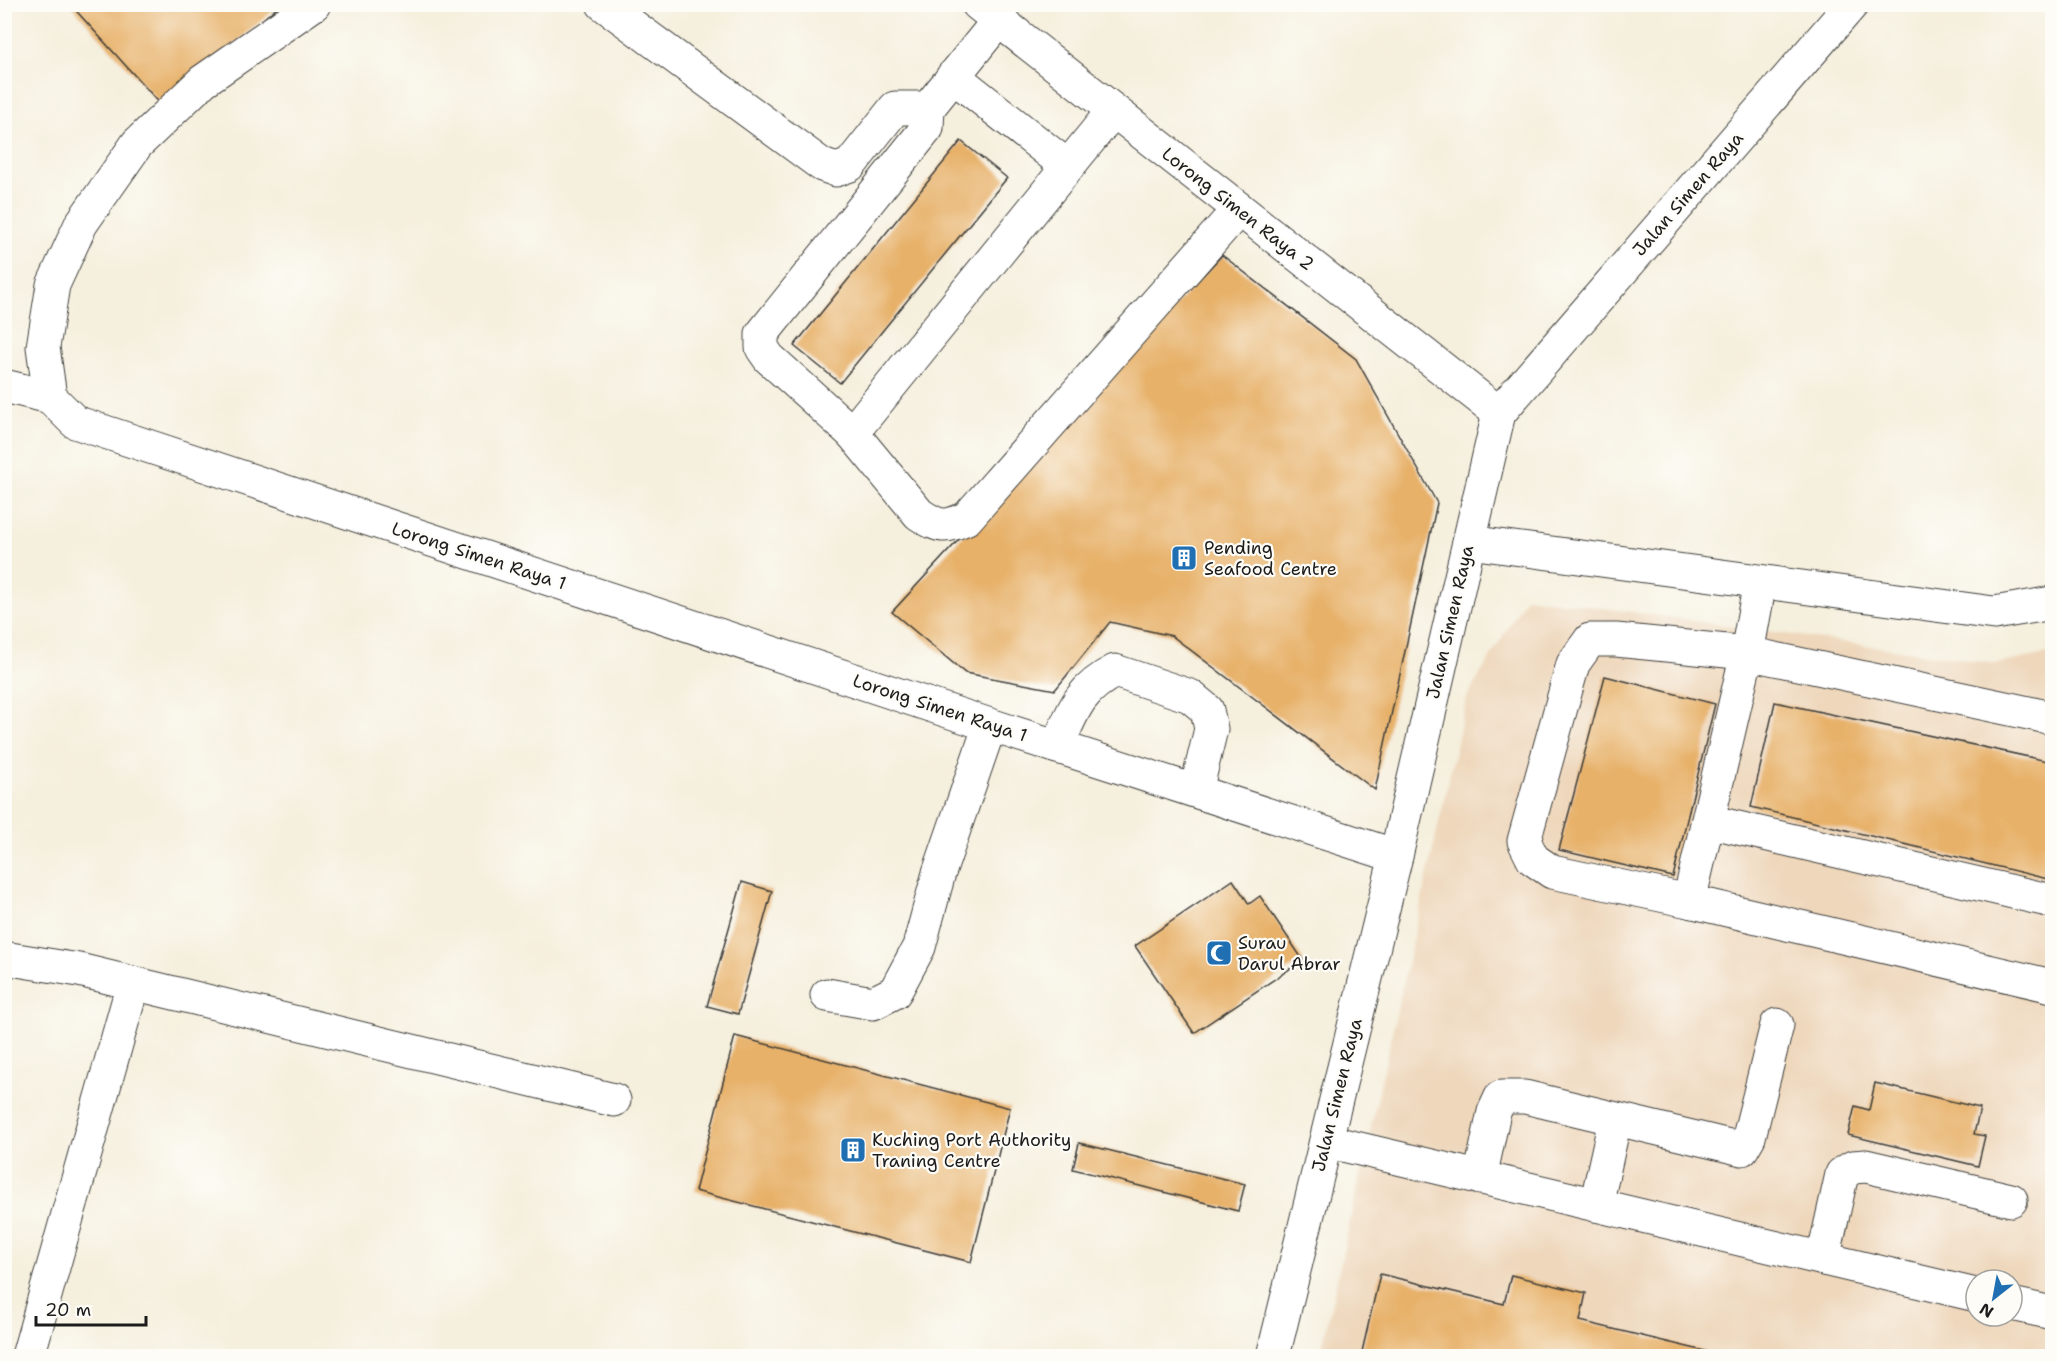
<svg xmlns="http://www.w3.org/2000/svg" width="2057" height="1361" font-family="'Shantell Sans',sans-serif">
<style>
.built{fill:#eed7bb;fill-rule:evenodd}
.building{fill:#e7b169}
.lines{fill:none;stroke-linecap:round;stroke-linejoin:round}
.minor-casing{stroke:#3d3c39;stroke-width:35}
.minor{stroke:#fff;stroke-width:33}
.labels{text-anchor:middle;stroke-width:4.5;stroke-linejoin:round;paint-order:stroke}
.street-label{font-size:18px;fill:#1c1c1c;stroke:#fdfcf7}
.poi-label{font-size:18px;fill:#1c1c1c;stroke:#fdfcf7;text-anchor:start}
</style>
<rect width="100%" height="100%" fill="#fdfcf7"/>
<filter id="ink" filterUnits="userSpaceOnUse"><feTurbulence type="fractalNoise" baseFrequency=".0167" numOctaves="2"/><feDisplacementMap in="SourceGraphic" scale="12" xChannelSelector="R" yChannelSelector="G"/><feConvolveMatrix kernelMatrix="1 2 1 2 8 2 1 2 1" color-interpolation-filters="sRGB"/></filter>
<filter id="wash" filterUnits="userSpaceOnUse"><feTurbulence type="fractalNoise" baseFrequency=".008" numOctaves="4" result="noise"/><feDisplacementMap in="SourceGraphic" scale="24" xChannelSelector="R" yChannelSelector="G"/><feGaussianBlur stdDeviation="1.35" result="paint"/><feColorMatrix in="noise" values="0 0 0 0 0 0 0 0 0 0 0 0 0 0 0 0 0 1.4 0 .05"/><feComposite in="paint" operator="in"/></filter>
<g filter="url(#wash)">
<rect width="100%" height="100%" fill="#f5efdd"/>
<path class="built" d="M 1526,597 L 1997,664 L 2052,653 L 2052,1356 L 1320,1356 L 1467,697 ZM 1976,1280 L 2012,1280 L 2012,1316 L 1976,1316 Z"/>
<g id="blocks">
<g class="building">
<polygon points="70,4 280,4 164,108"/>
<polygon points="961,141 1007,178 840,383 794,346"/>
<polygon points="1222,255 1356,359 1437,503 1375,790 1172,636 1110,622 1055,690 965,673 892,612"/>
<polygon points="1605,676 1715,704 1673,877 1559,850"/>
<polygon points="1775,702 2052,762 2052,880 1751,807"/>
<polygon points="1233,880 1249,904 1260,896 1303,960 1194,1033 1135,946"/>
<polygon points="742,882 772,891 738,1014 707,1006"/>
<polygon points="735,1036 1010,1108 971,1262 695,1191"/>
<polygon points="1875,1083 1980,1108 1974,1134 1985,1136 1978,1166 1848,1135 1855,1106 1869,1110"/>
<polygon points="1079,1143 1245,1184 1238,1211 1073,1169"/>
<polygon points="1380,1274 1504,1304 1511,1275 1586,1293 1580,1321 1725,1356 1361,1356"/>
</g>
</g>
</g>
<g filter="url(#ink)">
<use href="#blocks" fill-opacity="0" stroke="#3d3c39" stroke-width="1.5"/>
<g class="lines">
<defs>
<g id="minor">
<polyline points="314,4 203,81 137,144 81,224 53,285 43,347 50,397 75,422 990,725 1396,856"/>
<polyline points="603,4 822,165 836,170 850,165 895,108 928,108 998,21"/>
<polyline points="978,4 1499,413"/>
<polyline points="953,76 1067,166"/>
<path d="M 1113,111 L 852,433 L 919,514 C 940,528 945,528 967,518 L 1239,209"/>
<polyline points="4,386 50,397"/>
<polyline points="852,433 769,358 762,348 762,334 927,128 928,108"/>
<polyline points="1469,542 1994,613 2052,603"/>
<polyline points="1760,582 1747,653 1689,901 2052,986"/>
<path d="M 1057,747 C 1073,711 1078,690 1115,671 L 1190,696 L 1207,710 L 1211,729 L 1196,791"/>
<polyline points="1708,821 2052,901"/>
<polyline points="1689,901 1552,872 1533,859 1524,841 1573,664 1590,640 1616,640 1747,653 2052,718"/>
<polyline points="4,958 79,970 614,1100"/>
<polyline points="827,995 873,1003 895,992 919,947 939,873 990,725"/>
<polyline points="1326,1141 1976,1295"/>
<polyline points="1480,1178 1494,1112 1501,1097 1525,1097 1742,1149 1749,1137 1777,1025"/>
<polyline points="1596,1205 1615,1120"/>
<polyline points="1823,1259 1842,1174 1853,1167 1866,1166 2011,1200"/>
<polyline points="2012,1304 2052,1313"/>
<polyline points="28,1356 133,984"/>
<polyline points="1273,1356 1396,856 1499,413 1852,4"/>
</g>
</defs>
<use href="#minor" class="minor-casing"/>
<use href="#minor" class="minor"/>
</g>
</g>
<defs>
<symbol id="building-square" viewBox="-11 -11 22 22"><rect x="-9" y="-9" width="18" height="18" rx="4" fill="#1f6fb2" stroke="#fdfcf7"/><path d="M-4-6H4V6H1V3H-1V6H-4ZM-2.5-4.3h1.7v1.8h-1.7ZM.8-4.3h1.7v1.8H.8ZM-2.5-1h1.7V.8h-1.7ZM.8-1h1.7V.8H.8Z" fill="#fff"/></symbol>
<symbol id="mosque-square" viewBox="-11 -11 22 22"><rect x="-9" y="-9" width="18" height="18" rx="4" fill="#1f6fb2" stroke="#fdfcf7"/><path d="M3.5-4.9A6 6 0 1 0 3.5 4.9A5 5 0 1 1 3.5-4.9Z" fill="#fff"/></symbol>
</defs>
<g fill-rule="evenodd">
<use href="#building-square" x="1169" y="543" width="30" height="30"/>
<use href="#mosque-square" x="1204" y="938" width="30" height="30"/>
<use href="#building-square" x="838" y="1135" width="30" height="30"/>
</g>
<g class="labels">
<g class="street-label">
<text transform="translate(1688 194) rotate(-49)" y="6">Jalan Simen Raya</text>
<text transform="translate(1238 209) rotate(38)" y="6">Lorong Simen Raya 2</text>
<text transform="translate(479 556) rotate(18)" y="6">Lorong Simen Raya 1</text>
<text transform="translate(1450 622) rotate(-77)" y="6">Jalan Simen Raya</text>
<text transform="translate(940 708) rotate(18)" y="6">Lorong Simen Raya 1</text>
<text transform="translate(1337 1095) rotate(-76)" y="6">Jalan Simen Raya</text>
</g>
<g class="poi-label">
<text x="1204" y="554">Pending<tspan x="1204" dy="21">Seafood Centre</tspan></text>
<text x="1238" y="949">Surau<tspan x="1238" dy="21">Darul Abrar</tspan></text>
<text x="872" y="1146">Kuching Port Authority<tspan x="872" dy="21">Traning Centre</tspan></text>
</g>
</g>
<rect width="2057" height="1361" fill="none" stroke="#fdfcf7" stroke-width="24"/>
<g transform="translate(1994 1298) rotate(211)"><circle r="28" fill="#fdfcf7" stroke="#a3a29f" stroke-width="1.5"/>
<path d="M0-4.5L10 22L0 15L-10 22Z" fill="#1f6fb2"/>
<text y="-9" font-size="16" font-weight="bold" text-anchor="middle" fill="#1c1c1c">N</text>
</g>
<path d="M36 1316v9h110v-9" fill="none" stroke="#1c1c1c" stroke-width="3"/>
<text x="45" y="1316" font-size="18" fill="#1c1c1c" stroke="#fdfcf7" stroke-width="4.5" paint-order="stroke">20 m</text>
</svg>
